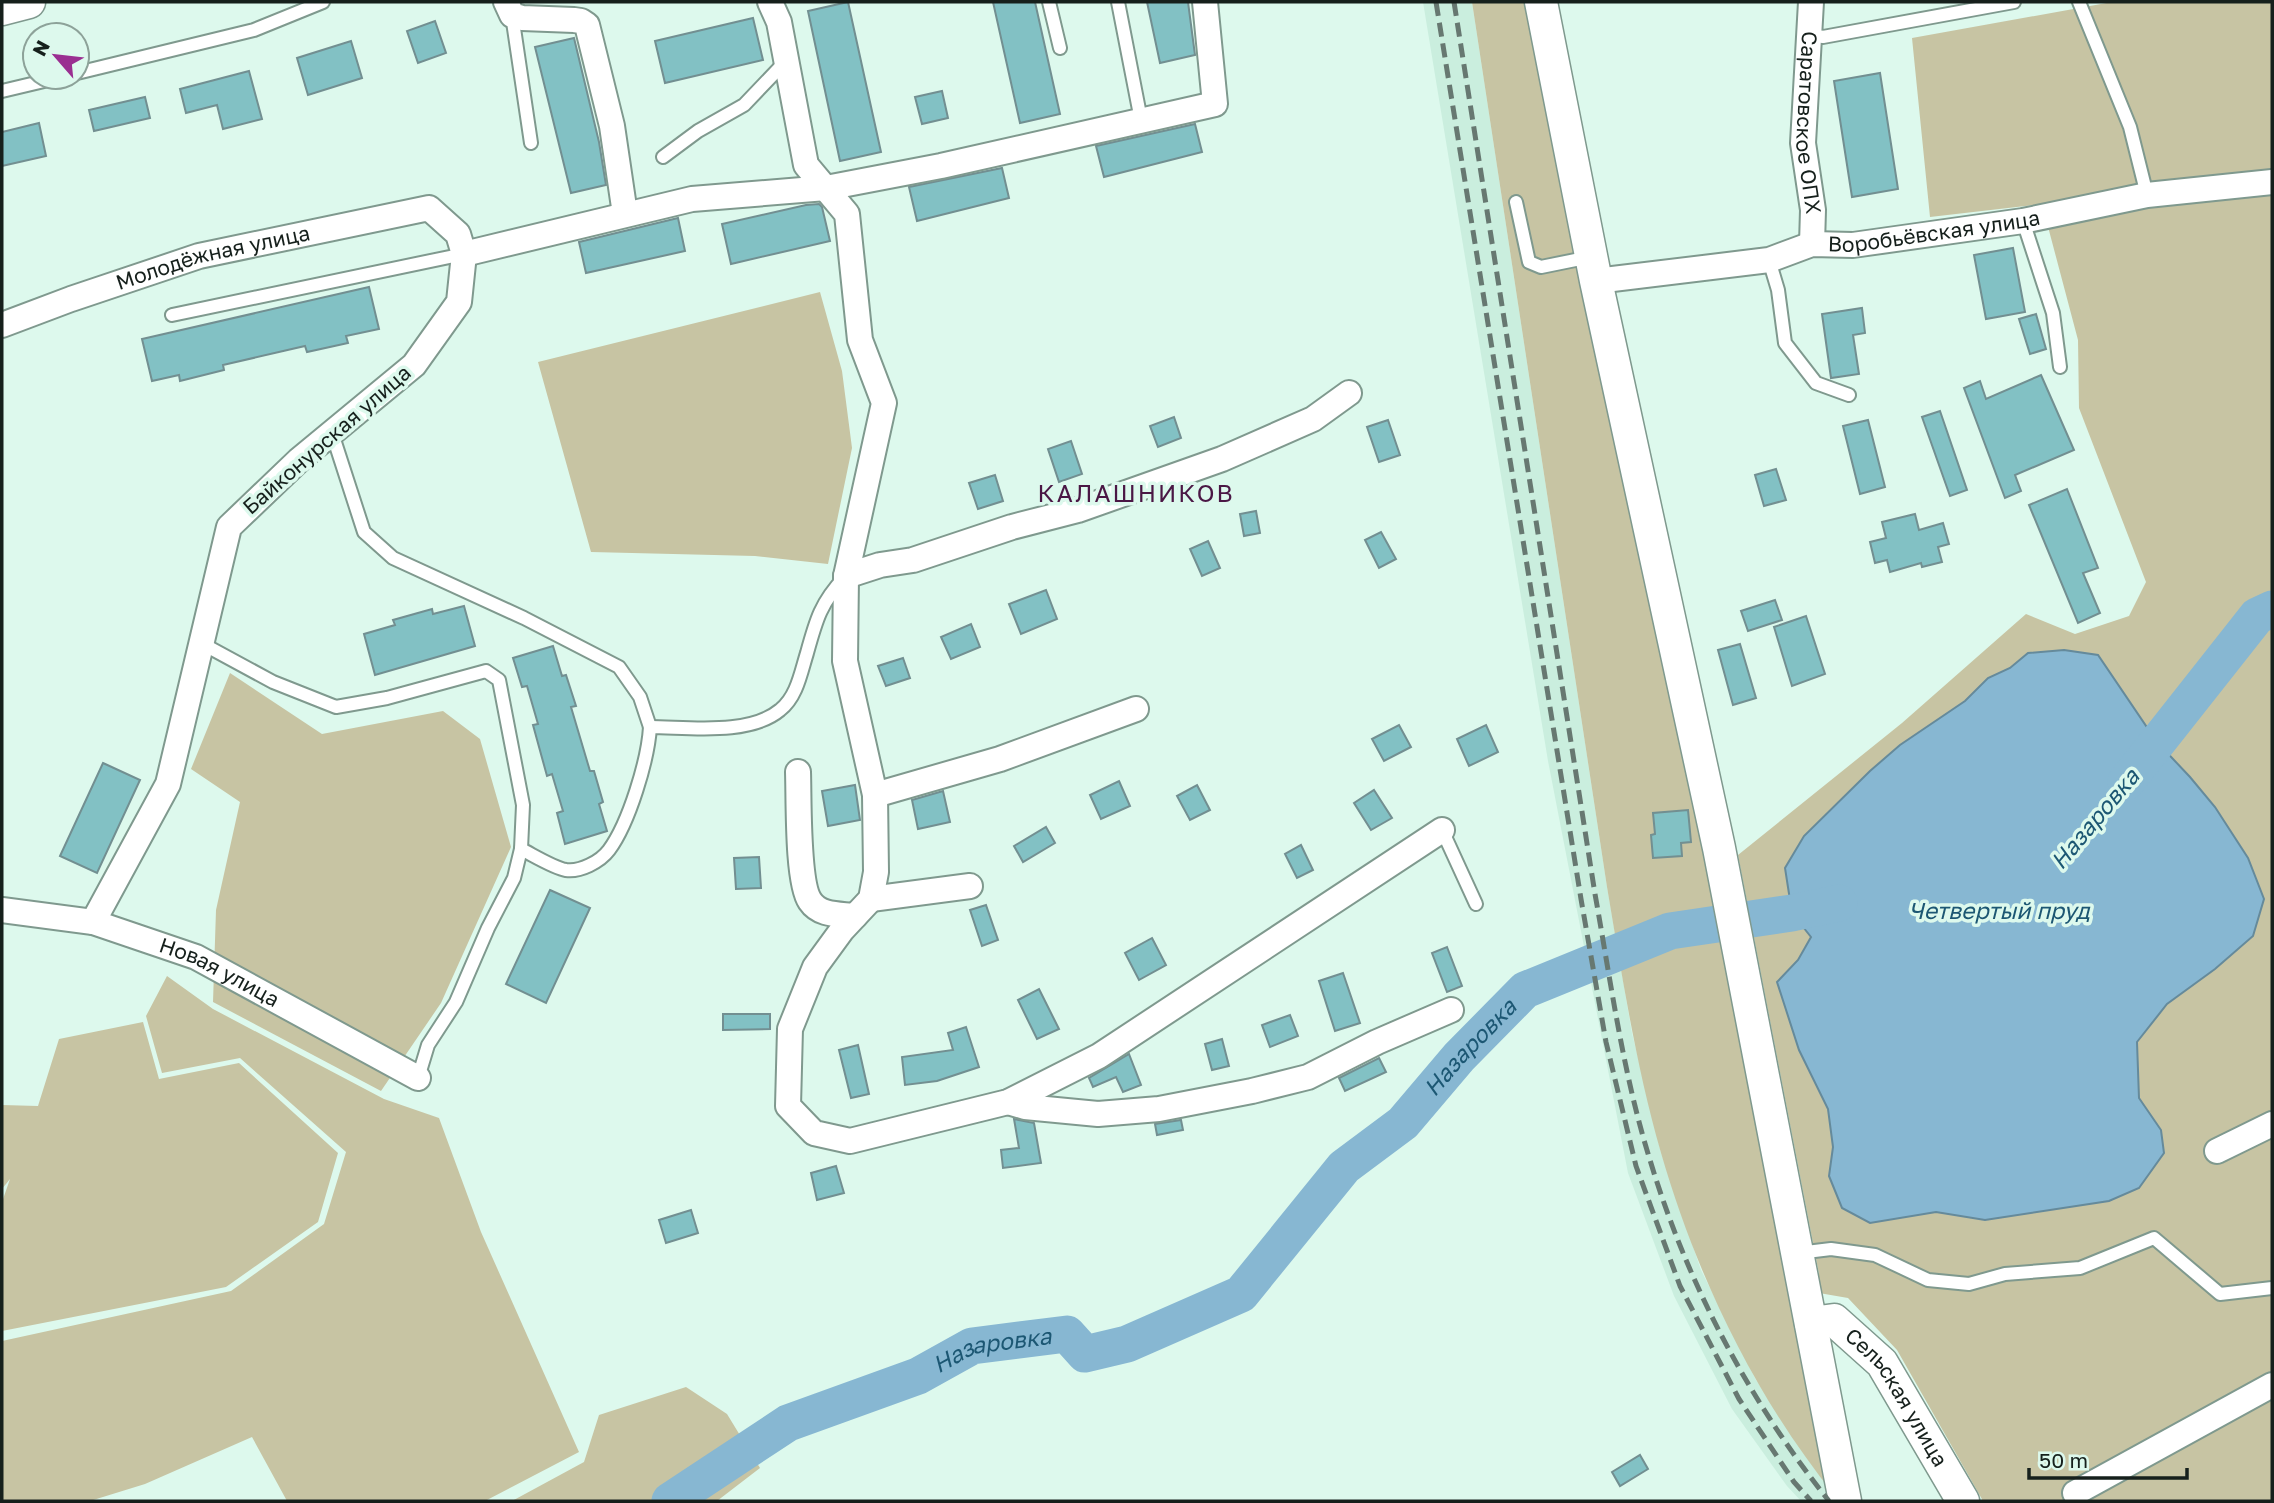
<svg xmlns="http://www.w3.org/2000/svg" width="2274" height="1503" font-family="'Golos Text',sans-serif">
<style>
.built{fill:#caeede}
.green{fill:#c7c4a3;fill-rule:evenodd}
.water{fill:#87b7d2;stroke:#658a9b;stroke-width:2}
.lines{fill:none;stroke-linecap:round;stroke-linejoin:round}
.river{stroke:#87b7d2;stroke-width:37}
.building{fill:#82c1c4;stroke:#728f91;stroke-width:2}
.service-casing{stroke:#7f998e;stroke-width:16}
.minor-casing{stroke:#7f998e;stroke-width:28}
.tertiary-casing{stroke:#7f998e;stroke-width:35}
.service{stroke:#fff;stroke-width:12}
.minor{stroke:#fff;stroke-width:24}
.tertiary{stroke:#fff;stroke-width:32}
.rail{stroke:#677871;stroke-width:5;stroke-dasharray:14 7;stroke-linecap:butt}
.labels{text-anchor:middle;stroke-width:7;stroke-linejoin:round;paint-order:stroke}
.street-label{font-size:21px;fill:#16201c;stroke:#ddf9ed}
.water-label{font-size:23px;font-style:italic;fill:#1c5773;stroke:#ddf9ed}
.quarter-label{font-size:24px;letter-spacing:2px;fill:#4a1745;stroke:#ddf9ed}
</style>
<rect width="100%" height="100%" fill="#ddf9ed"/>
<polygon class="built" points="1423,2 1472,2 1607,887 1632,1033 1661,1153 1701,1270 1756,1380 1836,1497 1837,1501 1801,1501 1787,1486 1732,1409 1674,1296 1628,1173 1548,761"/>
<g class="green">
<path d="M 1472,2 L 1527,2 L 1667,666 L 1836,1497 C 1755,1397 1697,1277 1661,1153 C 1636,1066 1622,976 1607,887 Z"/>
<path d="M 2112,2 L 2272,2 L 2272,1501 L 1983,1501 L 1897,1350 L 1848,1298 L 1819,1293 L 1819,1274 L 1738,855 L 1902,723 L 2026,614 L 2075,634 L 2129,616 L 2146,582 L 2079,408 L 2078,340 L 2042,204 L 1930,217 L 1912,38 ZM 2064,650 L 2098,655 L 2157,742 L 2190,777 L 2215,807 L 2248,858 L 2252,936 L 2215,969 L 2167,1004 L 2137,1042 L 2139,1098 L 2161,1130 L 2109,1201 L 1985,1220 L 1936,1212 L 1870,1223 L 1829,1176 L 1833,1147 L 1828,1109 L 1799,1050 L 1778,982 L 1798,960 L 1811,937 L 1870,771 L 1900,745 L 1965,701 L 1988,678 L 2010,668 L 2028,653 Z"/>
<polygon points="820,292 842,371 852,448 828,564 755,556 591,552 538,362"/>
<polygon points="230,673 322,734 443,711 480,739 511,847 441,1003 381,1091 213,1002 216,910 240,802 191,769"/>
<polygon points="167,976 213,1009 384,1099 439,1118 481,1232 579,1452 485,1501 287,1501 252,1437 145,1484 90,1501 2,1501 2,1341 231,1291 324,1224 346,1152 240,1058 162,1073 146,1016"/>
<polygon points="143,1022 159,1079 239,1063 338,1153 318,1222 226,1287 2,1331 2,1202 10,1179 2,1189 2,1105 38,1106 59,1039"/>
<polygon points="686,1387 727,1414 760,1468 717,1501 512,1501 584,1462 599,1415"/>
</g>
<polygon class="water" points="2064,650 2098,655 2157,742 2190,777 2215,807 2248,858 2264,899 2253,936 2215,969 2167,1004 2137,1042 2139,1098 2161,1130 2164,1153 2139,1188 2109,1201 1985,1220 1936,1212 1870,1223 1842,1208 1829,1176 1833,1147 1828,1109 1799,1050 1777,982 1798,960 1811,937 1792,913 1785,868 1804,836 1870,771 1900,745 1965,701 1988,678 2010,668 2028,653"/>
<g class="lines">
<g class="river">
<polyline points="2126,782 2257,616 2272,609"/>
<path id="s1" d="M 670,1501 L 788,1423 L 918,1376 L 972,1346 L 1067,1334 L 1085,1354 L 1127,1344 L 1241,1294 L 1344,1167 L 1403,1123 L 1459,1057 L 1525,990 L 1670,931 L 1792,913 L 1839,903"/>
</g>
</g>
<g class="building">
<polygon points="848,2 881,152 840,161 808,11"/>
<polygon points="993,2 1035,2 1060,114 1020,123"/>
<polygon points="1147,2 1188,2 1195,55 1160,63"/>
<polygon points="753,18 763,60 665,83 655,41"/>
<polygon points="435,21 446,53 418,63 407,31"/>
<polygon points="574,38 599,142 606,185 571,193 535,47"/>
<polygon points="351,41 362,78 308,95 297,58"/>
<polygon points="249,71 262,119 223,129 217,105 186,113 180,89"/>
<polygon points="1880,73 1898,189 1852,197 1834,81"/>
<polygon points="942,91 948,118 922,124 915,97"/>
<polygon points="145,97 150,118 94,131 89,110"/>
<polygon points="39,123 46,156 2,166 2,132"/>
<polygon points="1195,124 1202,152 1104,177 1096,146"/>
<polygon points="1002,168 1009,198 917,221 909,187"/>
<polygon points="819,204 822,207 830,241 731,264 722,224 806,205"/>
<polygon points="678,218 685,251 586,273 579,242"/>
<polygon points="2013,248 2025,312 1986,319 1974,255"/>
<polygon points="369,287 379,329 346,336 348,343 307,352 305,346 223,365 224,370 180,381 179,375 152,381 142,339"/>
<polygon points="1862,308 1865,333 1853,335 1859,374 1831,378 1822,314"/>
<polygon points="2036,314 2046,349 2030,354 2019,319"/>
<polygon points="2041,375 2074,450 2015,475 2021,491 2005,498 1964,388 1980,381 1986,399"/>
<polygon points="1940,411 1967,490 1950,496 1922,417"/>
<polygon points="1174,417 1181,438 1158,447 1150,426"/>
<polygon points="1388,420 1400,455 1379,462 1367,427"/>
<polygon points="1868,420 1885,487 1860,494 1843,426"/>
<polygon points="1071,441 1082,474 1059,482 1048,449"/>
<polygon points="1776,469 1786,500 1764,506 1755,475"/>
<polygon points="995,475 1003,501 978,509 969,483"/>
<polygon points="2067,489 2098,568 2083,573 2100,613 2078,623 2029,505"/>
<polygon points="1256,511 1260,533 1244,536 1240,514"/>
<polygon points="1915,514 1919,530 1943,523 1949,544 1938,547 1942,562 1922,567 1921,563 1890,572 1887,560 1875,563 1870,542 1886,538 1882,522"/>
<polygon points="1381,532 1396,559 1379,568 1365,540"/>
<polygon points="1208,541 1220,568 1202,576 1190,549"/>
<polygon points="1046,590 1057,619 1021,634 1009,604"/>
<polygon points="1775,600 1782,620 1748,631 1741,611"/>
<polygon points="464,606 475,646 375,675 364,634 395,625 393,620 432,609 433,614"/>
<polygon points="1806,616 1825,674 1792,686 1774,627"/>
<polygon points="971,624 980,647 951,659 941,637"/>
<polygon points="1740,644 1756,698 1733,705 1718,650"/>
<polygon points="553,646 562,676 566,675 576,706 571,707 590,771 594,771 603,802 599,804 607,831 565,844 557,813 563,811 552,774 547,776 533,725 538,724 527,686 522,687 513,658"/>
<polygon points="903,658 910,678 886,686 878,666"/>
<polygon points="1399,725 1411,747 1384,761 1372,739"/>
<polygon points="1486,725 1498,752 1469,766 1457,739"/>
<polygon points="103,763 140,780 97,873 60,856"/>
<polygon points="1119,781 1130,806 1101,819 1090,795"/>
<polygon points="855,785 860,820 828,826 822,791"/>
<polygon points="1197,785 1210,810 1190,820 1177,796"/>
<polygon points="1374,790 1392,818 1371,830 1354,803"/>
<polygon points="943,791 950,822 918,829 912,800"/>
<polygon points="1688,810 1691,842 1681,843 1682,856 1653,858 1651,835 1655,834 1653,813"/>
<polygon points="1046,827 1055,843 1023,862 1014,846"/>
<polygon points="1301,845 1313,870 1297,878 1285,854"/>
<polygon points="759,857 761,888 736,889 734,858"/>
<polygon points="550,890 590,908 546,1003 506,984"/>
<polygon points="986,905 998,940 982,946 970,910"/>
<polygon points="1152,938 1166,965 1139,980 1125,953"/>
<polygon points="1447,947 1462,986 1447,992 1432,953"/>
<polygon points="1343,973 1360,1023 1335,1031 1319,981"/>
<polygon points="1039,989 1059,1029 1037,1039 1018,1000"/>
<polygon points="723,1014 770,1014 770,1029 723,1030"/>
<polygon points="1290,1015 1298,1036 1270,1047 1262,1025"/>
<polygon points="966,1027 979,1067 937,1081 905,1085 902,1057 953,1050 948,1033"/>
<polygon points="1222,1039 1229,1066 1212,1070 1205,1044"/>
<polygon points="858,1045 869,1094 851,1098 839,1050"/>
<polygon points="1129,1054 1141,1085 1123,1092 1116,1077 1093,1087 1089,1078"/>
<polygon points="1379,1058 1386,1072 1345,1091 1339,1078"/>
<polygon points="1014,1119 1034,1123 1041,1163 1003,1168 1001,1150 1019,1148"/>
<polygon points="1181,1120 1183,1130 1157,1135 1155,1124"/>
<polygon points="836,1166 844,1193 817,1200 811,1173"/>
<polygon points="691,1210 698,1233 666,1243 659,1220"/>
<polygon points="1640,1455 1648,1469 1620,1486 1612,1472"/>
</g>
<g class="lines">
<defs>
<g id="service">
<polyline points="1049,2 1060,48"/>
<polyline points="1118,2 1141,120"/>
<polyline points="2079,2 2130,127 2147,195"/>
<polyline points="512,15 531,143"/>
<polyline points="1811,35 1823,37 2014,2"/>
<polyline points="77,73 254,30 323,2"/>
<polyline points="2,91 61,77"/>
<polyline points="663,157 698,131 744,105 786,61"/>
<polyline points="1516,202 1529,262 1541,267 1590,257"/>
<polyline points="2023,221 2053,313 2060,367"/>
<polyline points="1769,260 1778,290 1785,343 1816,383 1849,395"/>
<polyline points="172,315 464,254"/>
<polyline points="332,433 364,532 393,558 524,618 619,667 640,697 650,727"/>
<polyline points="201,643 273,682 336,707 387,698 486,671 499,680 523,805 521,849 514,878 488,928 456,1002 428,1045 418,1078"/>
<polyline points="1442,830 1476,904"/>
<path d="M 521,849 C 533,855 554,868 566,870 C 580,872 600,862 609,850 C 629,823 648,760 650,727 C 688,727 749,736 780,710 C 797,697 801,672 807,653 C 816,620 821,602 845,577"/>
<polyline points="1798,1253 1831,1249 1875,1255 1928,1280 1969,1284 2005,1274 2080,1268 2154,1238 2220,1294 2272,1288"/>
</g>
<g id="minor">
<polyline points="506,2 512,15 522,18 574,20 581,21 587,25 612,126 625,214"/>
<polyline points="770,2 779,22 806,165 847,214 860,340 884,403 846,576 845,661 875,795 876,872 871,899 842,930 815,967 790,1029 788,1106 814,1133 850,1141 1008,1102 1099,1056 1442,830"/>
<path id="s2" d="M 1811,2 L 1803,143 L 1813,210 L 1812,244"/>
<polyline points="464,254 692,199 826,188 941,166 1215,104 1205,2"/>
<path id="s3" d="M 1596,281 L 1769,260 L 1812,244 L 1853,245 L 2023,221 L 2147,195 L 2272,182"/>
<path id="s4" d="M 2,325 L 71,299 L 199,256 L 429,208 L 458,234 L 464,254 L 459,302 L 414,365 L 299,460 L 229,527 L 168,784 L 93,922"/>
<polyline points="846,576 880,565 913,560 1012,527 1078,510 1222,459 1313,419 1349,393"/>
<path d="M 798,772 C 799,799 797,882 810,901 C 820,916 839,914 855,916"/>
<polyline points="875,795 1000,759 1136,709"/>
<polyline points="871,899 970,886"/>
<path id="s5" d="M 2,910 L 93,922 L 196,957 L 418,1078"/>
<polyline points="1008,1102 1025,1107 1098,1114 1159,1109 1252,1091 1308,1077 1377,1042 1451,1010"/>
<polyline points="2217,1151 2272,1124"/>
<polyline points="2075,1493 2272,1385"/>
</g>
<g id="tertiary">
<polyline points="1541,2 1596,281 1719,848 1845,1501"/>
<polyline points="2,9 29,2"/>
<path id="s6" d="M 1811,1323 L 1834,1320 L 1882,1363 L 1963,1501"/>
</g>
</defs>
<use href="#service" class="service-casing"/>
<use href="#minor" class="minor-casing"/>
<use href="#tertiary" class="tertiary-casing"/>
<use href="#service" class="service"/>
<use href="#minor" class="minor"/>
<use href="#tertiary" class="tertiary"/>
<g class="rail">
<polyline points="1436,2 1581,899 1606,1042 1636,1166 1680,1286 1739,1399 1794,1482 1811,1501"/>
<path d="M 1454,2 L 1595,894 C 1611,983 1623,1074 1650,1160 C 1687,1283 1749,1401 1829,1501"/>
</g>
</g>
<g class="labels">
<g class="street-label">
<text dy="7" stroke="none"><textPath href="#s2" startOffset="121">Саратовское ОПХ</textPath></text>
<text dy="7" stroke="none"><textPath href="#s3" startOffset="343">Воробьёвская улица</textPath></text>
<text dy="7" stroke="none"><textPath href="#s4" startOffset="222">Молодёжная улица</textPath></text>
<text transform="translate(327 440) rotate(-41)" y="7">Байконурская улица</text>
<text dy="7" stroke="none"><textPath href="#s5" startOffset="228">Новая улица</textPath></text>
<text dy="7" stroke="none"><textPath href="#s6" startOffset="124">Сельская улица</textPath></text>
</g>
<g class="water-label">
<text transform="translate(2095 819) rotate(-50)" y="8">Назаровка</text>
<text x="1999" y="919">Четвертый пруд</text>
<text dy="8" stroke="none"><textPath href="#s1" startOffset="970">Назаровка</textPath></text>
<text dy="8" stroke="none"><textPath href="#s1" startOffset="360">Назаровка</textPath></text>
</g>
<g class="quarter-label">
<text x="1136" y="502">КАЛАШНИКОВ</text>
</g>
</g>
<rect width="2274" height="1503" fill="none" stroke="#16201c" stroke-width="7"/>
<g transform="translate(56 56) rotate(298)"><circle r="33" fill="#ddf9ed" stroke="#8da299" stroke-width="2"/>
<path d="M0-5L12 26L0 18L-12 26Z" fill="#9a2f91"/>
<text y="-10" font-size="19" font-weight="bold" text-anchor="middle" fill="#16201c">N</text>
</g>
<path d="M2029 1468v10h158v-10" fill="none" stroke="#16201c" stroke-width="3.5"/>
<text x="2039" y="1468" font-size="21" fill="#16201c" stroke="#ddf9ed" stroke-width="5" paint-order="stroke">50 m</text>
</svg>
